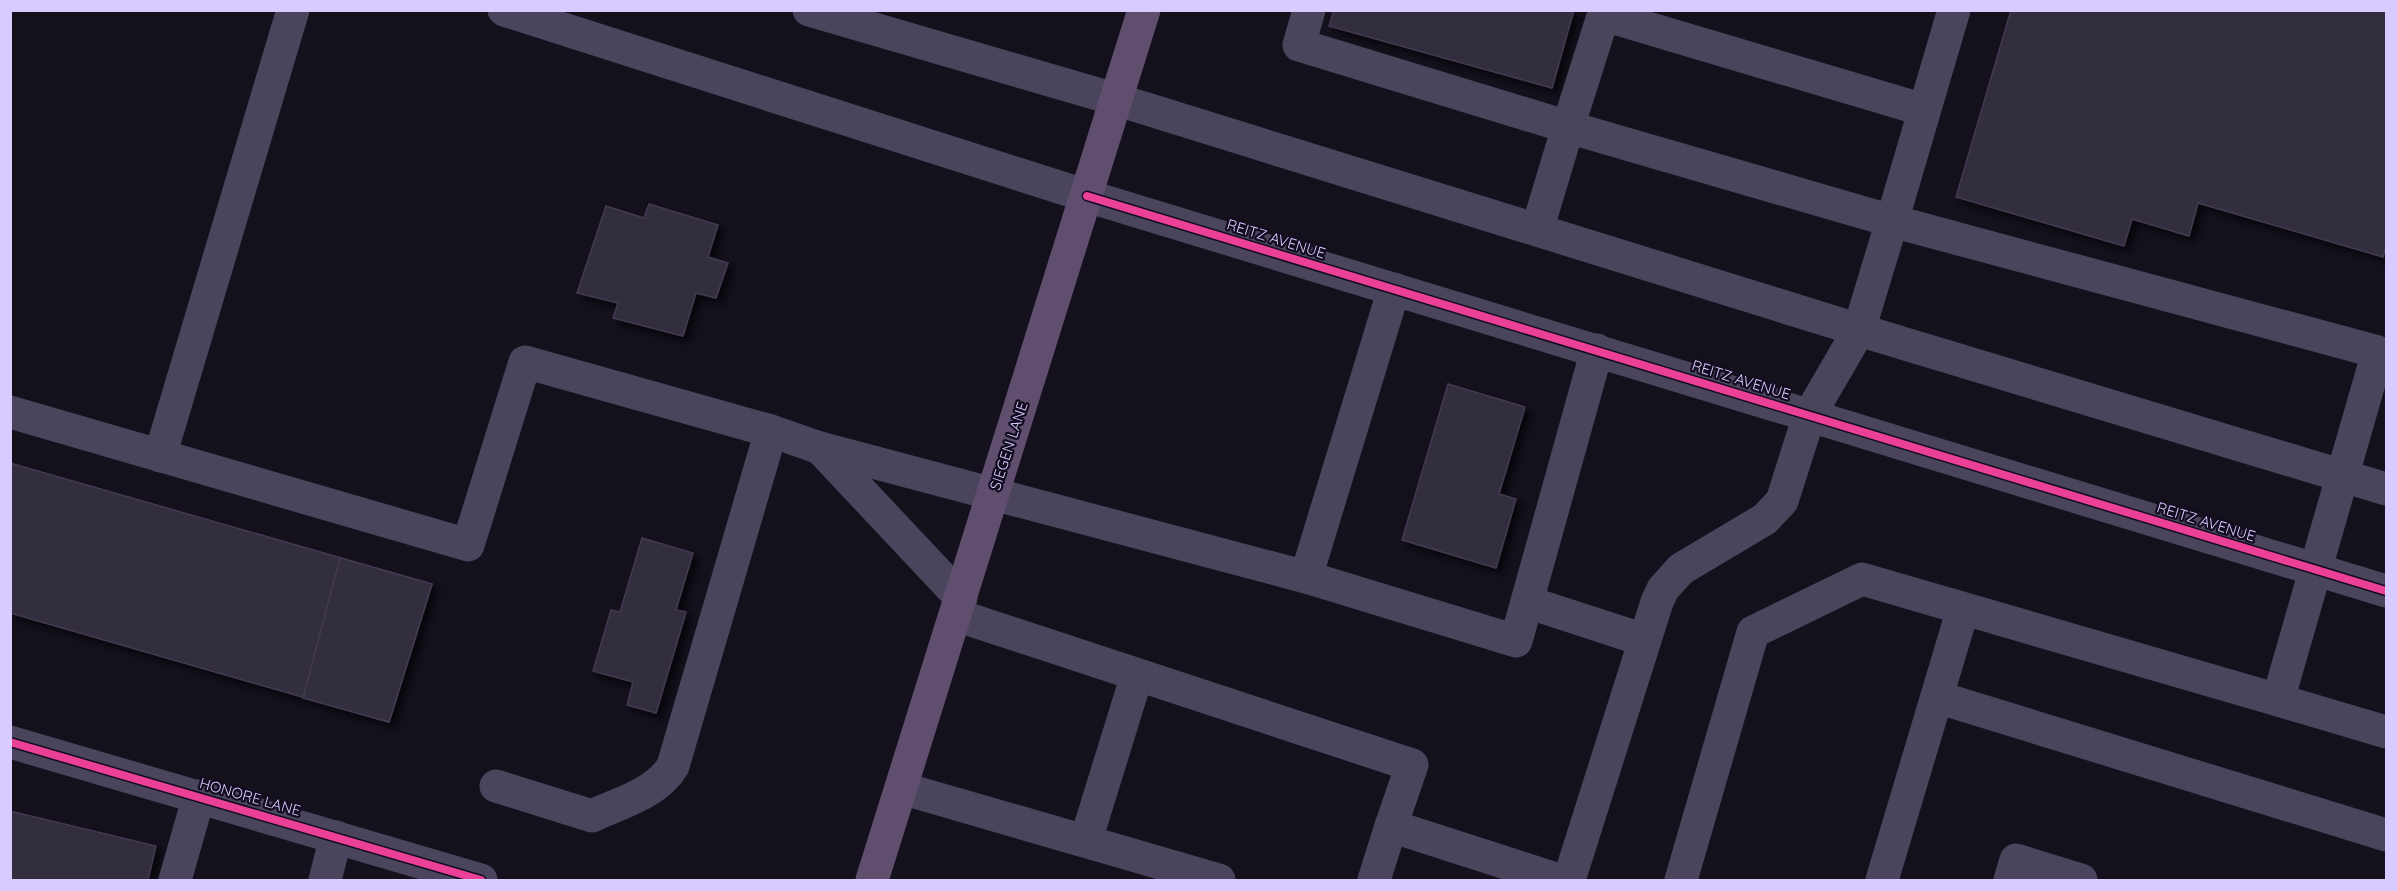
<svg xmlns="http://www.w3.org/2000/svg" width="2397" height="891" font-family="Quicksand,sans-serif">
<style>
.building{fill:#322e3e;stroke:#423a50;stroke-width:1.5;filter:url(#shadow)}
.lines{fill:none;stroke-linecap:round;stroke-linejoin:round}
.minor{stroke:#4a445d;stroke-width:33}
.major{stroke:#5f4e6e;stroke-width:33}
.cycleway-casing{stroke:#120c20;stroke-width:11}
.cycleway{stroke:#ea4096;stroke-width:8}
.labels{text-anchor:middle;stroke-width:4.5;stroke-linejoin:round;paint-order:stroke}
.street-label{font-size:15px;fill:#d9cbff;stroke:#120c20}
</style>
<defs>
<filter id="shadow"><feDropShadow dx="5.5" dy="5.5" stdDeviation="3" flood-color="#0009"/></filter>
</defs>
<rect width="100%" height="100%" fill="#14101c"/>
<g class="building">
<polygon points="1334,10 1574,10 1552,88 1329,26"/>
<polygon points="2011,10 2386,10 2386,246 2383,257 2198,203 2189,236 2132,219 2124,246 1956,197"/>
<polygon points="649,204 718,225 708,257 728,263 716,298 696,293 683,336 613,318 618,303 577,293 606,206 644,218"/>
<polygon points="1448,384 1525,407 1499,494 1516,499 1496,568 1402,540"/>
<polygon points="10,463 432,584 389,722 10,613"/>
<polygon points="642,538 693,553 676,610 686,612 656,713 627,705 633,682 593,671 611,610 620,612"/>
<polygon points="340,558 432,584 389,722 303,698"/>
<polygon points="10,811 156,846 148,880 10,880"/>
</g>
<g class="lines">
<g class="minor">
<polyline points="504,10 1087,196 2386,591"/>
<polyline points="809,10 1118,100 1859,330 2386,489"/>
<polyline points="1309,10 1299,45 1568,127 1605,10"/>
<polyline points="1604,15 1924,110"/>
<polyline points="1537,230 1568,127 1892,221 1859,330 1809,416 1782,501 1765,519 1681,569 1663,589 1657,602 1569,880"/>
<polyline points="10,412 468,545 525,362 771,431 820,448 1306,577 1516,641 1597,350"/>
<polyline points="820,448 961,598"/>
<polyline points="160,456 293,10"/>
<polyline points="1306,577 1394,289"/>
<polyline points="1527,602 1644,640"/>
<polyline points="956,615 1412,765 1391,826 1559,880"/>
<polyline points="1937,697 2386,835"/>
<polyline points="2278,700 2386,732"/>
<polyline points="10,742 481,880"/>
<path d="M 496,786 L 592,816 C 620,803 657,793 673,766 L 771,431"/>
<polyline points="901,788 1219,880"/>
<polyline points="1086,840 1137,675"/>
<polyline points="175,880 199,796"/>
<polyline points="325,880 336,837"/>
<polyline points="1374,880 1391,826"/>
<polyline points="1681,880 1753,632 1862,579 2278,700 2378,352 1892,221 1954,10"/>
<polyline points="1882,880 1963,609"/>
<polyline points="2010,880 2016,860 2081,880"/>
</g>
<polyline class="major" points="872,880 1144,10"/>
<defs>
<g id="cycleway">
<polyline points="1087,196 2386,591"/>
<polyline points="10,742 481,880"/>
</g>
</defs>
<use href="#cycleway" class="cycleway-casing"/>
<use href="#cycleway" class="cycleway"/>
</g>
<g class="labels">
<g class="street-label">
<text transform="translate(1276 239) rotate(17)" y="5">REITZ AVENUE</text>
<text transform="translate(1741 380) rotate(17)" y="5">REITZ AVENUE</text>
<text transform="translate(1009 446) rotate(-72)" y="5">SIEGEN LANE</text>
<text transform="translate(2206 522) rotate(17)" y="5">REITZ AVENUE</text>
<text transform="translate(250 797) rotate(16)" y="5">HONORE LANE</text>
</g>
</g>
<rect width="2397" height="891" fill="none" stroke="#d9cbff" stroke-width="24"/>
</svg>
